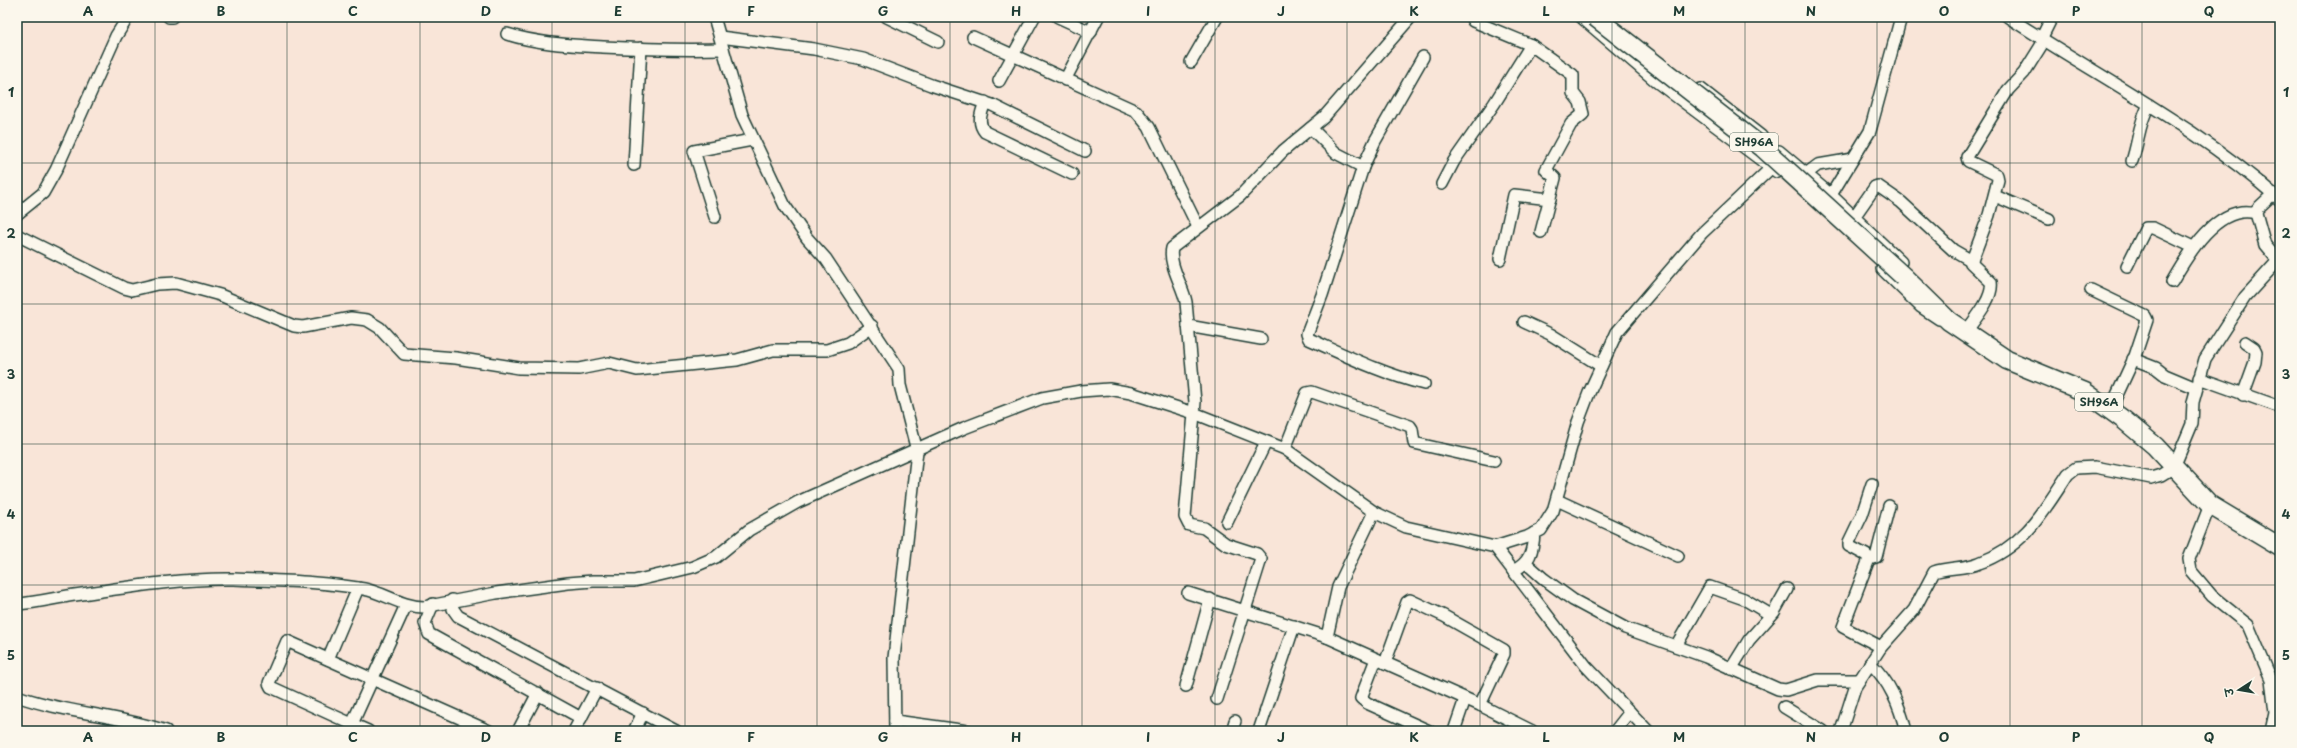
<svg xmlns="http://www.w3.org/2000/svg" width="2297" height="748" font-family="'Playpen Sans','Playpen Sans Deva',sans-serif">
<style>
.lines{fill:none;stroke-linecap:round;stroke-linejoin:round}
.minor-casing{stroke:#1f3d34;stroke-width:14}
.primary-casing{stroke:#1f3d34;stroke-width:21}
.minor{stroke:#fbf7ec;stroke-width:11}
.primary{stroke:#fbf7ec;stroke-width:18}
.primary-bridge-casing{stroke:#1f3d34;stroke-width:21;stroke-linecap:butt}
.primary-bridge{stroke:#fbf7ec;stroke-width:18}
.grid{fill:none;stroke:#1f3d34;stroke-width:1;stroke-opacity:0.55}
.labels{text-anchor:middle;stroke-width:4;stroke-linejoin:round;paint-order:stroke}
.shield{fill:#fbf7ec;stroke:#61756b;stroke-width:1}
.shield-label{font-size:11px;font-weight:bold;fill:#1f3d34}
.neatline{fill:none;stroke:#1f3d34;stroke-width:1.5}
.grid-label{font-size:13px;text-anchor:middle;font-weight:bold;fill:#1f3d34}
</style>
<rect width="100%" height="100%" fill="#f9e5d8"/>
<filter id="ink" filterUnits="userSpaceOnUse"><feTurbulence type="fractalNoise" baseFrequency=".025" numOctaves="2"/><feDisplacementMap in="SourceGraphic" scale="8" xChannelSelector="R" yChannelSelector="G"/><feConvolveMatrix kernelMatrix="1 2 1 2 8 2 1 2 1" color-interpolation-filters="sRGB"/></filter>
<g filter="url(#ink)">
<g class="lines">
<defs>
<g id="minor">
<polyline points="169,17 172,17"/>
<polyline points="714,17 742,115 785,206 807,238 826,259 899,369 900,385 917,451 894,658 895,731"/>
<polyline points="887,17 938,42"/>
<polyline points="1058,17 1091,32"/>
<polyline points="1471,17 1473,21 1531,45 1573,75 1573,93 1580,102 1583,114 1571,124 1546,170 1555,178 1541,232"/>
<polyline points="1581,17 1657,82 1777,172"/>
<path d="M 2008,17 C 2099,77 2198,127 2280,200"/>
<path d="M 507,34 C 539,44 570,45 603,47 C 643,49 683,50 723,49"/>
<polyline points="720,37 814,49 863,59 931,85 992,105 1085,151"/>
<polyline points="973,37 1136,111 1149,127 1198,227"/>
<polyline points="2041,39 2052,17"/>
<path d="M 1423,57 L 1375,141 L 1363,167 L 1322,295 L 1307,334 L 1309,339 C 1347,356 1383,374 1424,384"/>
<polyline points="1191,62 1217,17"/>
<polyline points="1065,80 1098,17"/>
<polyline points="999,81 1034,17"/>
<polyline points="1701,89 1761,136"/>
<path d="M 985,102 C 981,113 977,123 985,132 L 1072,174"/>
<polyline points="1311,128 1336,153 1363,167"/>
<polyline points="1779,151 1831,195 1901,262"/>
<path d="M 2132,161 C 2139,141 2138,125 2149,105"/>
<polyline points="634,165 641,48"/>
<polyline points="1806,174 1818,165 1853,159"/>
<polyline points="1442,184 1454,161 1494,104 1531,45"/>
<polyline points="1831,195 1870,131 1901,17"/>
<polyline points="1995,196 2049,219"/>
<polyline points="17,214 43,193 56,170 116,36 128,17"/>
<polyline points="715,217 694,151 752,140"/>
<polyline points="1854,217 1875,187 1878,186 1901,202 1953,250 1972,261"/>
<polyline points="17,235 124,288 132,290 157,284 176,283 220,295 294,326 303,327 351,318 367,320 380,328 404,354 456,358 519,368 579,369 609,363 637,370 737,360 773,350 827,350 848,343 872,326"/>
<polyline points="1500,259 1514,195 1550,199"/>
<polyline points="2127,266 2146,228 2153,228 2193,247"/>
<polyline points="1882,269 1921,307 1939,319"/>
<path d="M 2172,282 C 2188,254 2218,203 2256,213"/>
<polyline points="2091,290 2145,316 2147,320 2135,356 2110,410"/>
<polyline points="1524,322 1550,334 1601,366"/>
<polyline points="1188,326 1261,339"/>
<path d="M 1965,333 C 1974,320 1994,298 1991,282 L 1971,263 L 1989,215 L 1998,180 L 1997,175 L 1968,161 L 1967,157 L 2008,90 L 2024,73 L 2044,41"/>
<polyline points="2133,359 2156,368 2165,375 2196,388"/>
<polyline points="2199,378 2280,407"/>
<polyline points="2243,395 2255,362 2256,352 2254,348 2245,342"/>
<polyline points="1285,449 1307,393 1312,392 1410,426 1412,429 1414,443 1494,461"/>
<polyline points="1872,484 1862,515 1849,542 1849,546 1866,555 1869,559 1843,627 1881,647"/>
<polyline points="1557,500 1678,556"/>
<polyline points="2210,505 2189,559 2191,571 2212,596 2248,625 2271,679 2275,713 2271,731"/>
<polyline points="1374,512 1338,587 1327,637 1480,705 1532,731"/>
<polyline points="1227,522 1266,442"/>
<polyline points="1495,547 1586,666 1648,731"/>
<polyline points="1869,559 1876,557 1889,506"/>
<polyline points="1526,563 1544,579 1573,600 1625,628 1706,657 1778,689 1786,690 1818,680 1859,680"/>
<path d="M 1513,571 C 1530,563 1533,551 1534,533"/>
<polyline points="1188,593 1327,637"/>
<polyline points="452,600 453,609 458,616 676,731"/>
<path d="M 17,604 C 34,603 51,599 68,596 C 123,588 178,578 234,579 C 276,581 321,581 364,589 C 385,593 402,607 424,607 L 496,593 L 568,583 L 593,581 L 634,581 L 693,567 L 716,557 L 749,530 L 798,502 L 964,428 L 1042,398 L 1081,391 L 1109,389 L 1131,393 L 1194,413 L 1285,449 L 1374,512 L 1406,527 L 1495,547 L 1527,537 L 1541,530 L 1553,511 L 1578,422 L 1589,393 L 1617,332 L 1702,233 L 1771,168 L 1783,160"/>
<polyline points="433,604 425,623 429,634 581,718"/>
<polyline points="1676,646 1710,587 1744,599 1771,615"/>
<polyline points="328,659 358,588"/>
<polyline points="1376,659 1361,698 1367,703 1429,731"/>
<polyline points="1385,663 1407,602 1410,600 1444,616 1504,650 1504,654 1480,705"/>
<path d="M 1870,663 C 1890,682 1899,704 1906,731"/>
<polyline points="1731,669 1749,640 1774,612 1787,589"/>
<polyline points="1186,686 1210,599"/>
<path d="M 17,696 C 65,713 117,715 166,731"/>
<path d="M 1217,699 L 1261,559 L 1257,554 L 1226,544 L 1204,528 L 1189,525 L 1185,517 L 1195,402 L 1186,302 C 1183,286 1168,264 1172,248 L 1240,196 L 1283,151 L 1324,117 L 1411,17"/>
<polyline points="1784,707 1823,731"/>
<polyline points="895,721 968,731"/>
<polyline points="352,724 271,687 269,683 287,641 489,731"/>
<polyline points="368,731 352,724 406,605"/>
<polyline points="518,731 538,693"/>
<polyline points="574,731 597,688"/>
<polyline points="634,731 643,713"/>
<polyline points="1232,731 1235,721"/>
<polyline points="1259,731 1294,626"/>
<polyline points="1454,731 1465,699"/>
<polyline points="1615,731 1630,712"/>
<path d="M 1841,731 L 1855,687 L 1881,647 L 1914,610 L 1934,572 C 1948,567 1965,569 1979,563 C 2024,547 2043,512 2068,474 L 2076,468 L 2095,467 L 2151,478 L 2161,475 L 2174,467 L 2192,424 L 2193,402 L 2205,359 L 2245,297 L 2276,263 L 2276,258 L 2265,245 L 2256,213 L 2257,209 L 2273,194"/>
</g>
<polyline id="primary" points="1904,277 1949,321 2007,360 2085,392 2124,420 2155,446 2210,505 2280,547"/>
</defs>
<use href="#minor" class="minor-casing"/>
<use href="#primary" class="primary-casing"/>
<use href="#minor" class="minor"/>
<use href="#primary" class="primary"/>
<defs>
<polyline id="primary-bridge" points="1595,17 1763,148 1904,277"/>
</defs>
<use href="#primary-bridge" class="primary-bridge-casing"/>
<use href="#primary-bridge" class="primary-bridge"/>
</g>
</g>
<path class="grid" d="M 155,17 L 155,731M 287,17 L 287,731M 420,17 L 420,731M 552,17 L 552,731M 685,17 L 685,731M 817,17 L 817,731M 950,17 L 950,731M 1082,17 L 1082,731M 1215,17 L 1215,731M 1347,17 L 1347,731M 1480,17 L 1480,731M 1612,17 L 1612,731M 1745,17 L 1745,731M 1877,17 L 1877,731M 2010,17 L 2010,731M 2142,17 L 2142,731M 17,163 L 2280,163M 17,304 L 2280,304M 17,444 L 2280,444M 17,585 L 2280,585"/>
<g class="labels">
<g class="shield">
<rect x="1730" y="133" width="48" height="18" rx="3"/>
<rect x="2075" y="393" width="48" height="18" rx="3"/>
</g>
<g class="shield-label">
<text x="1754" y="146">SH96A</text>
<text x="2099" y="406">SH96A</text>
</g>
</g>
<rect width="2297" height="748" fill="none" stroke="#fbf7ec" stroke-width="44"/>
<g transform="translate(2239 690) rotate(258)" stroke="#fbf7ec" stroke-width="3" paint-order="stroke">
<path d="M0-3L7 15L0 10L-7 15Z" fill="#1f3d34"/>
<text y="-6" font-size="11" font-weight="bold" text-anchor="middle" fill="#1f3d34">उ</text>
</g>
<rect x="22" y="22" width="2253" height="704" class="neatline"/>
<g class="grid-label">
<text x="88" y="16">A</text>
<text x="221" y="16">B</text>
<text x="353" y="16">C</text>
<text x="486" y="16">D</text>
<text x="618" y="16">E</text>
<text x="751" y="16">F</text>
<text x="883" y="16">G</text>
<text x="1016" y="16">H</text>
<text x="1148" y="16">I</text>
<text x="1281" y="16">J</text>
<text x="1414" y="16">K</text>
<text x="1546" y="16">L</text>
<text x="1679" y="16">M</text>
<text x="1811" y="16">N</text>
<text x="1944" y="16">O</text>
<text x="2076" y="16">P</text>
<text x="2209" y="16">Q</text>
<text x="11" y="97">1</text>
<text x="2286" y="97">1</text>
<text x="11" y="238">2</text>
<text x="2286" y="238">2</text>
<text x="11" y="379">3</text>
<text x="2286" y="379">3</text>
<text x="11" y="519">4</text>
<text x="2286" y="519">4</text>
<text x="11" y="660">5</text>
<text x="2286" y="660">5</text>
<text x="88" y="742">A</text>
<text x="221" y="742">B</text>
<text x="353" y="742">C</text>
<text x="486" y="742">D</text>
<text x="618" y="742">E</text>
<text x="751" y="742">F</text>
<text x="883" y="742">G</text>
<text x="1016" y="742">H</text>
<text x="1148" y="742">I</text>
<text x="1281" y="742">J</text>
<text x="1414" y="742">K</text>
<text x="1546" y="742">L</text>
<text x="1679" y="742">M</text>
<text x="1811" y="742">N</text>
<text x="1944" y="742">O</text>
<text x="2076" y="742">P</text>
<text x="2209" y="742">Q</text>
</g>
</svg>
